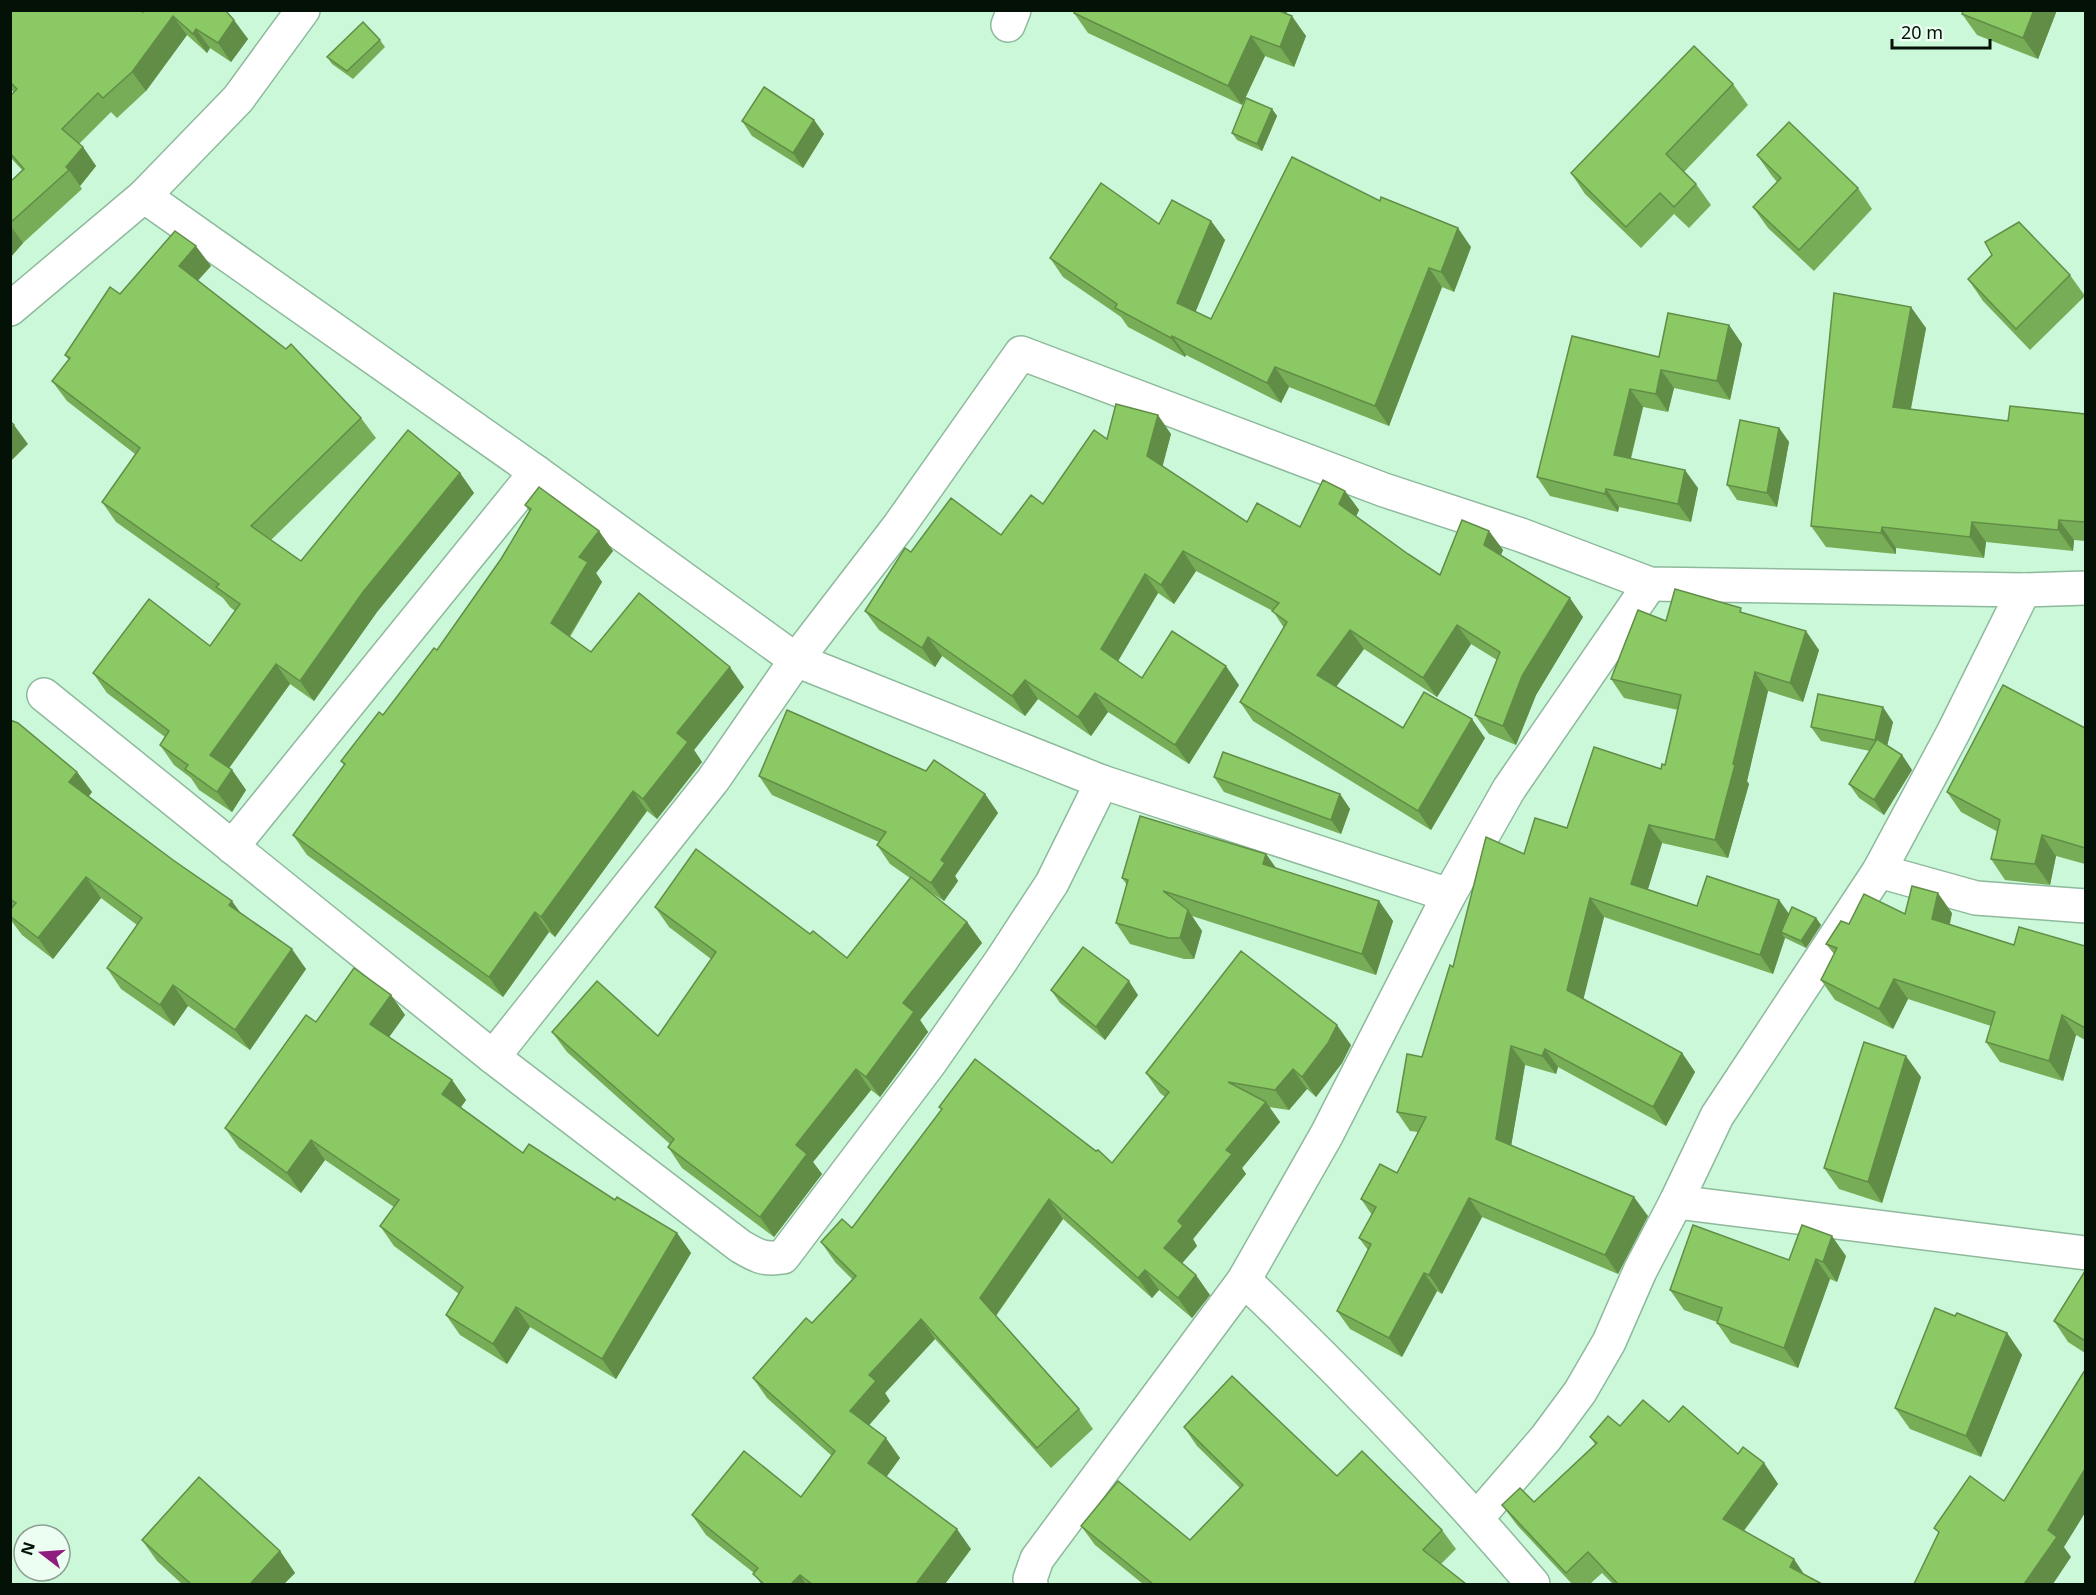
<svg xmlns="http://www.w3.org/2000/svg" width="2096" height="1595" font-family="'Noto Sans',sans-serif">
<style>
.lines{fill:none;stroke-linecap:round;stroke-linejoin:round}
.minor-casing{stroke:#8eb99c;stroke-width:36}
.major-casing{stroke:#8eb99c;stroke-width:36}
.minor{stroke:#fff;stroke-width:33}
.major{stroke:#fff;stroke-width:33}
.wall{fill:#78ad57}
.shaded-wall{fill:#618d47}
.building{fill:#8bc965;stroke:#618d47;stroke-width:1.5}
</style>
<rect width="100%" height="100%" fill="#cbf8d9"/>
<g class="lines">
<defs>
<g id="minor">
<polyline points="1008,25 1014,10"/>
<polyline points="144,196 536,472 796,660 1102,782 1449,895"/>
<path d="M 44,695 L 493,1057 L 740,1246 C 757,1256 763,1260 783,1257 L 929,1064 L 1001,961 L 1052,883 L 1102,782"/>
<polyline points="232,847 536,472"/>
<polyline points="1879,871 1976,898 2086,906"/>
<polyline points="493,1057 713,780 796,660 899,526 1021,353 1384,490 1521,535 1650,584 2024,590 2086,588"/>
<polyline points="1676,1202 2086,1253"/>
<path d="M 1244,1280 C 1345,1376 1443,1478 1533,1584"/>
<polyline points="1477,1518 1546,1438 1580,1392 1609,1342 1640,1271 1676,1202 1717,1116 1879,871 1953,733 2024,590"/>
<polyline points="1031,1584 1030,1579 1037,1559 1244,1280 1327,1134 1449,895 1509,789 1650,584"/>
</g>
<polyline id="major" points="10,309 144,196 238,99 303,10"/>
</defs>
<use href="#minor" class="minor-casing"/>
<use href="#major" class="major-casing"/>
<use href="#minor" class="minor"/>
<use href="#major" class="major"/>
</g>
<g class="wall">
<polygon points="10,10 143,12 225,10 248,39 231,62 210,48 207,53 187,35 146,91 117,118 111,112 79,144 83,147 96,166 80,186 82,189 23,243 10,258 10,182 22,170 10,157 10,96 14,92 10,89"/>
<polygon points="1963,10 2057,10 2038,59 1977,35 1962,14"/>
<polygon points="1074,13 1287,14 1306,36 1294,67 1265,56 1242,105 1088,33"/>
<polygon points="380,40 385,47 353,79 332,64 327,57"/>
<polygon points="1733,84 1748,105 1684,172 1696,184 1711,205 1689,228 1674,214 1641,248 1585,194 1571,173"/>
<polygon points="1272,109 1277,116 1262,151 1237,140 1232,133"/>
<polygon points="814,120 824,134 803,168 752,136 742,121"/>
<polygon points="1757,155 1858,188 1872,209 1814,271 1768,228 1753,207 1777,182 1772,176"/>
<polygon points="1211,221 1225,240 1195,312 1211,319 1471,247 1454,292 1442,287 1389,426 1289,387 1281,403 1186,355 1185,357 1128,327 1121,317 1063,277 1050,258 1159,224"/>
<polygon points="211,266 198,280 361,418 376,438 271,540 301,561 460,473 474,493 377,612 314,701 290,684 229,768 232,770 246,790 232,812 199,790 191,778 174,765 160,745 165,737 107,693 93,673 210,646 235,611 230,607 223,598 116,522 102,502 135,454 67,401 52,381 69,360 65,355 120,294"/>
<polygon points="2070,275 2085,296 2030,350 1983,301 1968,279"/>
<polygon points="1729,325 1742,344 1730,400 1674,388 1668,412 1643,407 1631,459 1698,488 1691,522 1619,507 1618,512 1550,496 1537,477 1659,357"/>
<polygon points="1926,328 1911,409 2008,421 2085,414 2085,541 2074,540 2073,551 1986,542 1984,558 1896,548 1896,554 1826,547 1811,526"/>
<polygon points="1779,428 1789,442 1777,507 1737,500 1727,485"/>
<polygon points="1171,434 1162,467 1247,522 1300,527 1345,491 1359,510 1356,516 1408,554 1440,575 1489,531 1503,550 1501,555 1583,617 1536,695 1516,745 1489,734 1475,715 1497,660 1471,644 1437,697 1364,649 1336,687 1403,728 1485,738 1431,830 1253,721 1240,702 1284,628 1273,611 1196,571 1174,604 1158,593 1118,661 1142,678 1239,685 1189,764 1108,712 1091,736 1038,699 1025,716 942,656 935,667 879,630 865,611 911,552 1001,535 1043,504 1107,439"/>
<polygon points="525,505 599,531 613,551 596,573 602,582 570,637 591,652 744,687 694,750 702,762 657,819 647,811 555,937 549,932 503,997 307,855 293,835 344,765 341,761 383,715 437,650 501,559 529,511"/>
<polygon points="1744,613 1819,650 1803,702 1768,691 1747,781 1749,784 1728,858 1662,843 1648,889 1697,906 1779,900 1789,914 1816,918 1821,925 1806,948 1785,938 1773,974 1604,917 1583,999 1682,1053 1695,1072 1666,1126 1558,1067 1556,1074 1525,1065 1511,1146 1648,1216 1618,1274 1482,1217 1442,1294 1437,1291 1402,1357 1350,1329 1337,1311 1368,1250 1359,1238 1372,1215 1361,1199 1397,1173 1418,1132 1410,1131 1397,1112 1422,1057 1453,967 1524,854 1661,769 1665,765 1678,710 1624,698 1611,679 1666,621"/>
<polygon points="10,720 77,772 92,792 89,796 241,913 306,969 250,1050 188,1006 174,1026 121,989 107,968 137,925 101,898 53,959 22,935 10,919 10,910 11,909 10,908"/>
<polygon points="1893,722 1887,746 1902,755 1912,770 1884,815 1859,798 1849,784 1870,751 1821,741 1811,727"/>
<polygon points="2085,728 2085,864 2056,856 2050,885 2005,880 1991,859 1998,832 1961,812 1947,792"/>
<polygon points="926,771 985,794 998,813 955,876 958,881 944,901 927,890 967,922 982,943 920,1020 928,1032 880,1097 871,1090 813,1162 822,1174 774,1237 682,1168 668,1147 670,1144 567,1052 552,1032 658,1036 711,959 669,927 655,907 810,934 847,958 910,878 890,864 877,845 879,842 772,795 759,776"/>
<polygon points="1214,777 1340,794 1350,809 1341,834 1224,792"/>
<polygon points="1266,854 1276,868 1379,901 1393,921 1376,975 1192,916 1202,931 1194,959 1184,959 1130,944 1116,923 1127,885 1122,878"/>
<polygon points="1952,913 1950,924 2014,945 2085,946 2085,1040 2076,1035 2063,1081 2000,1062 1986,1042 1991,1026 1908,999 1893,1029 1835,1000 1821,980 1834,954 1826,944 1849,924 1905,914"/>
<polygon points="1051,990 1138,995 1105,1040 1060,1003"/>
<polygon points="391,995 405,1015 389,1037 452,1080 466,1100 461,1107 523,1153 615,1200 677,1233 691,1253 616,1379 530,1327 507,1364 460,1335 446,1315 459,1294 394,1246 380,1226 394,1207 325,1160 301,1193 239,1148 225,1128 316,1022"/>
<polygon points="1351,1045 1342,1063 1316,1097 1307,1089 1289,1110 1269,1107 1280,1122 1242,1168 1246,1174 1193,1239 1197,1246 1182,1263 1210,1295 1192,1318 1159,1290 1152,1298 1063,1219 996,1316 1079,1409 1093,1429 1051,1468 935,1339 885,1393 890,1401 869,1425 900,1458 886,1477 971,1549 945,1584 761,1584 754,1573 706,1535 692,1515 801,1497 832,1456 767,1398 753,1378 812,1323 852,1279 835,1262 821,1242 852,1228 942,1110 939,1107 1096,1151 1112,1163 1165,1097 1160,1093 1146,1073"/>
<polygon points="1921,1077 1882,1203 1839,1189 1824,1168"/>
<polygon points="1846,1256 1837,1282 1830,1279 1798,1368 1731,1343 1717,1323 1717,1322 1684,1310 1670,1290 1789,1260"/>
<polygon points="2085,1271 2085,1353 2068,1342 2054,1321"/>
<polygon points="1955,1316 2007,1333 2022,1355 1981,1457 1910,1429 1895,1408"/>
<polygon points="1669,1422 1738,1454 1764,1463 1778,1484 1744,1531 1805,1575 1822,1584 1613,1584 1602,1573 1590,1584 1572,1584 1517,1525 1502,1505 1534,1502 1595,1444 1590,1437 1620,1426"/>
<polygon points="1184,1427 1337,1476 1442,1530 1456,1549 1441,1564 1466,1584 1143,1584 1095,1545 1081,1526 1190,1540 1240,1488 1197,1446"/>
<polygon points="142,1540 280,1551 295,1573 284,1584 182,1584 157,1561"/>
</g>
<g class="shaded-wall">
<polygon points="1270,10 1288,10 1281,26"/>
<polygon points="2034,10 2057,10 2038,59 2023,38"/>
<polygon points="173,16 187,35 146,91 132,72"/>
<polygon points="1292,16 1306,36 1294,67 1280,47"/>
<polygon points="234,20 248,39 231,62 218,43"/>
<polygon points="196,29 210,48 207,53 193,34"/>
<polygon points="1251,36 1265,56 1242,105 1228,86"/>
<polygon points="1272,109 1277,116 1262,151 1257,144"/>
<polygon points="814,120 824,134 803,168 793,153"/>
<polygon points="83,147 96,166 80,186 69,170 66,167"/>
<polygon points="1211,221 1225,240 1191,323 1177,303"/>
<polygon points="10,225 23,243 10,258"/>
<polygon points="1458,228 1471,247 1454,292 1441,272"/>
<polygon points="196,246 211,266 193,286 179,266"/>
<polygon points="1429,268 1442,287 1389,426 1375,406"/>
<polygon points="1911,307 1926,328 1907,428 1893,407"/>
<polygon points="1729,325 1742,344 1730,400 1717,381"/>
<polygon points="1172,336 1186,355 1185,357 1171,338"/>
<polygon points="1275,367 1289,387 1281,403 1267,383"/>
<polygon points="1661,370 1674,388 1668,412 1656,394"/>
<polygon points="1630,389 1643,407 1627,473 1614,455"/>
<polygon points="1158,415 1171,434 1160,476 1147,456"/>
<polygon points="14,425 28,444 10,462 10,429"/>
<polygon points="1779,428 1789,442 1777,507 1767,493"/>
<polygon points="1685,470 1698,488 1691,522 1678,504"/>
<polygon points="460,473 474,493 377,612 314,701 300,681 363,592"/>
<polygon points="1606,489 1619,507 1618,512 1605,494"/>
<polygon points="1345,491 1359,510 1353,523 1339,504"/>
<polygon points="2059,520 2074,540 2073,551 2058,530"/>
<polygon points="1972,522 1986,542 1984,558 1970,537"/>
<polygon points="1882,527 1896,548 1896,554 1881,533"/>
<polygon points="599,531 613,551 596,573 602,582 565,643 551,623 579,557"/>
<polygon points="1489,531 1503,550 1497,564 1484,545"/>
<polygon points="1183,551 1196,571 1174,604 1161,585"/>
<polygon points="1145,574 1158,593 1114,668 1101,649"/>
<polygon points="1570,598 1583,617 1536,695 1516,745 1503,726 1522,676"/>
<polygon points="1457,625 1471,644 1437,697 1423,678"/>
<polygon points="1350,630 1364,649 1330,695 1317,675"/>
<polygon points="1806,631 1819,650 1803,702 1790,683"/>
<polygon points="928,637 942,656 935,667 922,648"/>
<polygon points="276,664 290,684 224,775 210,755"/>
<polygon points="1226,666 1239,685 1189,764 1175,745"/>
<polygon points="730,667 744,687 694,750 702,762 657,819 643,799 677,733"/>
<polygon points="1755,672 1768,691 1747,781 1749,784 1728,858 1715,840"/>
<polygon points="1025,680 1038,699 1025,716 1012,696"/>
<polygon points="1095,693 1108,712 1091,736 1078,717"/>
<polygon points="1883,707 1893,722 1885,754 1875,740"/>
<polygon points="1472,719 1485,738 1431,830 1418,811"/>
<polygon points="1902,755 1912,770 1884,815 1874,800"/>
<polygon points="232,770 246,790 232,812 217,792"/>
<polygon points="77,772 92,792 84,802 69,782"/>
<polygon points="633,791 647,811 555,937 541,917"/>
<polygon points="985,794 998,813 955,876 958,881 944,901 931,883 941,860"/>
<polygon points="1340,794 1350,809 1341,834 1331,820"/>
<polygon points="1649,825 1662,843 1644,902 1631,884"/>
<polygon points="2042,835 2056,856 2050,885 2035,864"/>
<polygon points="1266,854 1280,874 1263,864"/>
<polygon points="86,877 101,898 53,959 38,938"/>
<polygon points="1938,893 1952,913 1946,939 1932,919"/>
<polygon points="1590,898 1604,917 1581,1009 1567,990"/>
<polygon points="1779,900 1792,918 1781,932 1785,938 1773,974 1760,955"/>
<polygon points="232,901 247,922 229,905"/>
<polygon points="1379,901 1393,921 1376,975 1362,954"/>
<polygon points="1188,910 1202,931 1194,959 1180,938"/>
<polygon points="535,912 549,932 503,997 489,977"/>
<polygon points="1816,918 1821,925 1806,948 1801,941"/>
<polygon points="967,922 982,943 920,1020 928,1032 880,1097 866,1077 903,1003"/>
<polygon points="292,949 306,969 250,1050 235,1030"/>
<polygon points="1894,979 1908,999 1893,1029 1879,1009"/>
<polygon points="1129,981 1138,995 1105,1040 1096,1027"/>
<polygon points="173,985 188,1006 174,1026 160,1005"/>
<polygon points="391,995 405,1015 384,1044 370,1024"/>
<polygon points="2062,1015 2076,1035 2063,1081 2049,1061"/>
<polygon points="1337,1025 1351,1045 1342,1063 1316,1097 1302,1077"/>
<polygon points="1511,1046 1525,1065 1509,1158 1496,1139"/>
<polygon points="1545,1049 1558,1067 1556,1074 1542,1056"/>
<polygon points="1682,1053 1695,1072 1666,1126 1653,1107"/>
<polygon points="1906,1056 1921,1077 1882,1203 1868,1182"/>
<polygon points="856,1069 871,1090 813,1162 822,1174 774,1237 760,1217 796,1145"/>
<polygon points="1293,1069 1307,1089 1289,1110 1275,1090"/>
<polygon points="452,1080 466,1100 456,1114 442,1094"/>
<polygon points="1266,1102 1280,1122 1242,1168 1246,1174 1193,1239 1197,1246 1178,1268 1164,1248 1178,1221 1226,1150"/>
<polygon points="311,1140 325,1160 301,1193 287,1173"/>
<polygon points="1634,1197 1648,1216 1618,1274 1605,1255"/>
<polygon points="1469,1198 1482,1217 1442,1294 1429,1275"/>
<polygon points="1049,1199 1063,1219 994,1318 980,1298"/>
<polygon points="677,1233 691,1253 616,1379 602,1359"/>
<polygon points="1832,1236 1846,1256 1837,1282 1823,1262"/>
<polygon points="1816,1259 1830,1279 1798,1368 1784,1348"/>
<polygon points="1145,1270 1159,1290 1152,1298 1138,1278"/>
<polygon points="1424,1273 1437,1291 1402,1357 1389,1338"/>
<polygon points="1196,1275 1210,1295 1192,1318 1178,1298"/>
<polygon points="516,1307 530,1327 507,1364 493,1344"/>
<polygon points="921,1319 935,1339 885,1393 890,1401 864,1431 850,1411 869,1375"/>
<polygon points="2007,1333 2022,1355 1981,1457 1966,1436"/>
<polygon points="886,1438 900,1458 882,1483 868,1463"/>
<polygon points="1764,1463 1778,1484 1737,1539 1723,1519"/>
<polygon points="2085,1469 2085,1513 2064,1547 2071,1557 2053,1584 2024,1584 2048,1530"/>
<polygon points="957,1529 971,1549 945,1584 916,1584"/>
<polygon points="280,1551 295,1573 284,1584 250,1584"/>
<polygon points="1794,1559 1808,1580 1790,1567"/>
<polygon points="800,1575 806,1584 791,1584"/>
</g>
<g class="building">
<polygon points="10,10 142,10 143,12 144,10 225,10 234,20 218,43 196,29 193,34 173,16 132,72 103,98 98,93 62,129 83,147 66,167 69,170 10,223 10,182 24,169 10,153 10,96 17,89 10,82"/>
<polygon points="1075,10 1277,10 1292,16 1280,47 1251,36 1228,86 1074,13"/>
<polygon points="1963,10 2034,10 2023,38 1962,14"/>
<polygon points="363,22 380,40 347,71 327,57"/>
<polygon points="1694,46 1733,84 1666,154 1696,184 1674,207 1660,193 1626,227 1571,173"/>
<polygon points="764,87 814,120 793,153 742,121"/>
<polygon points="1246,98 1272,109 1257,144 1232,133"/>
<polygon points="1789,122 1858,188 1799,250 1753,207 1781,178 1757,155"/>
<polygon points="1292,157 1380,201 1381,197 1458,228 1441,272 1429,268 1375,406 1275,367 1267,383 1172,336 1171,338 1115,308 1117,304 1050,258 1101,183 1159,224 1172,200 1211,221 1177,303 1211,319"/>
<polygon points="2019,222 2070,275 2016,329 1968,279 1992,255 1985,242"/>
<polygon points="175,231 196,246 179,266 286,349 291,344 361,418 251,526 301,561 408,430 460,473 363,592 300,681 276,664 210,755 232,770 217,792 185,769 188,765 160,745 169,731 93,673 149,599 210,646 240,604 216,587 219,584 102,502 140,448 52,381 70,358 65,355 110,287 120,294"/>
<polygon points="1834,293 1911,307 1893,407 2008,421 2010,406 2085,414 2085,522 2059,520 2058,530 1972,522 1970,537 1882,527 1881,533 1811,526"/>
<polygon points="1668,313 1729,325 1717,381 1661,370 1656,394 1630,389 1614,455 1685,470 1678,504 1606,489 1605,494 1537,477 1572,336 1659,357"/>
<polygon points="1116,404 1158,415 1147,456 1247,522 1257,503 1300,527 1323,480 1345,491 1339,504 1408,554 1440,575 1462,520 1489,531 1484,545 1570,598 1522,676 1503,726 1475,715 1500,652 1457,625 1423,678 1350,630 1317,675 1403,728 1424,692 1472,719 1418,811 1240,702 1287,622 1272,611 1279,603 1183,551 1161,585 1145,574 1101,649 1142,678 1172,631 1226,666 1175,745 1095,693 1078,717 1025,680 1012,696 928,637 922,648 865,611 905,548 911,552 951,498 1001,535 1031,495 1043,504 1094,430 1107,439"/>
<polygon points="1740,420 1779,428 1767,493 1727,485"/>
<polygon points="10,421 14,425 10,429"/>
<polygon points="539,487 599,531 579,557 588,562 551,623 591,652 639,593 730,667 677,733 688,742 643,799 633,791 541,917 535,912 489,977 293,835 345,764 341,761 379,712 383,715 434,648 437,650 501,559 531,509 525,505"/>
<polygon points="1675,589 1741,608 1740,612 1806,631 1790,683 1755,672 1733,764 1735,765 1715,840 1649,825 1631,884 1697,906 1707,876 1779,900 1760,955 1590,898 1567,990 1682,1053 1653,1107 1545,1049 1542,1056 1511,1046 1496,1139 1634,1197 1605,1255 1469,1198 1429,1275 1424,1273 1389,1338 1337,1311 1371,1244 1359,1238 1376,1207 1361,1199 1380,1164 1397,1173 1426,1117 1397,1112 1407,1054 1422,1057 1450,965 1453,967 1486,837 1524,854 1535,818 1567,828 1594,747 1661,769 1662,764 1665,765 1681,695 1611,679 1638,610 1666,621"/>
<polygon points="2003,685 2085,728 2085,848 2042,835 2035,864 1991,859 2000,820 1947,792"/>
<polygon points="1818,694 1883,707 1875,740 1811,727"/>
<polygon points="787,710 926,771 934,760 985,794 941,860 945,863 931,883 877,845 886,832 759,776"/>
<polygon points="10,720 18,723 77,772 69,782 173,860 232,901 229,905 292,949 235,1030 173,985 160,1005 107,968 142,918 86,877 38,938 10,916 10,910 16,903 10,899"/>
<polygon points="1877,739 1902,755 1874,800 1849,784"/>
<polygon points="1223,752 1340,794 1331,820 1214,777"/>
<polygon points="1140,816 1266,854 1263,864 1379,901 1362,954 1163,891 1188,910 1180,938 1169,938 1116,923 1128,880 1122,878"/>
<polygon points="696,849 810,934 813,931 847,958 911,877 967,922 903,1003 914,1012 866,1077 856,1069 796,1145 807,1154 760,1217 668,1147 674,1139 552,1032 597,981 658,1036 716,952 655,907"/>
<polygon points="1912,886 1938,893 1932,919 2014,945 2019,927 2085,946 2085,1028 2062,1015 2049,1061 1986,1042 1995,1012 1894,979 1879,1009 1821,980 1837,948 1826,944 1841,921 1849,924 1864,894 1905,914"/>
<polygon points="1792,907 1816,918 1801,941 1781,932"/>
<polygon points="1083,947 1129,981 1096,1027 1051,990"/>
<polygon points="1241,951 1337,1025 1328,1043 1302,1077 1293,1069 1275,1090 1228,1082 1266,1102 1226,1150 1232,1154 1178,1221 1183,1226 1164,1248 1196,1275 1178,1298 1145,1270 1138,1278 1049,1199 980,1298 1079,1409 1037,1448 921,1319 869,1375 876,1381 850,1411 886,1438 868,1463 957,1529 916,1584 812,1584 800,1575 791,1584 764,1584 753,1574 758,1568 692,1515 744,1451 801,1497 835,1451 753,1378 806,1318 812,1323 856,1276 821,1242 842,1219 852,1228 942,1109 939,1107 975,1059 1096,1151 1098,1150 1112,1163 1169,1092 1146,1073"/>
<polygon points="354,968 391,995 370,1024 452,1080 442,1094 523,1153 529,1144 615,1200 617,1197 677,1233 602,1359 516,1307 493,1344 446,1315 463,1287 380,1226 399,1200 311,1140 287,1173 225,1128 306,1015 316,1022"/>
<polygon points="1864,1042 1906,1056 1868,1182 1824,1168"/>
<polygon points="1693,1225 1789,1260 1802,1225 1832,1236 1823,1262 1816,1259 1784,1348 1717,1323 1722,1308 1670,1290"/>
<polygon points="2085,1271 2085,1341 2054,1321"/>
<polygon points="1935,1308 1955,1316 1957,1313 2007,1333 1966,1436 1895,1408"/>
<polygon points="2085,1370 2085,1469 2048,1530 2057,1537 2024,1584 1914,1584 1939,1532 1934,1528 1970,1476 2004,1501"/>
<polygon points="1232,1376 1337,1476 1362,1451 1442,1530 1423,1550 1466,1584 1153,1584 1081,1526 1118,1481 1190,1540 1243,1485 1184,1427"/>
<polygon points="1643,1400 1669,1422 1683,1406 1738,1454 1743,1447 1764,1463 1723,1519 1794,1559 1790,1567 1822,1584 1618,1584 1588,1552 1566,1573 1502,1505 1520,1488 1534,1502 1597,1443 1590,1437 1608,1416 1620,1426"/>
<polygon points="199,1477 280,1551 250,1584 191,1584 142,1540"/>
</g>
<rect width="2096" height="1595" fill="none" stroke="#031107" stroke-width="24"/>
<g transform="translate(42 1553) rotate(287)"><circle r="28" fill="#ecfdf1" stroke="#8f9f93" stroke-width="1.5"/>
<path d="M0-4.5L10 22L0 15L-10 22Z" fill="#8f1d7f"/>
<text y="-9" font-size="16" font-weight="bold" text-anchor="middle" fill="#031107">N</text>
</g>
<path d="M1892 39v9h98v-9" fill="none" stroke="#031107" stroke-width="3"/>
<text x="1901" y="39" font-size="18" fill="#031107" stroke="#ecfdf1" stroke-width="4.5" paint-order="stroke">20 m</text>
</svg>
